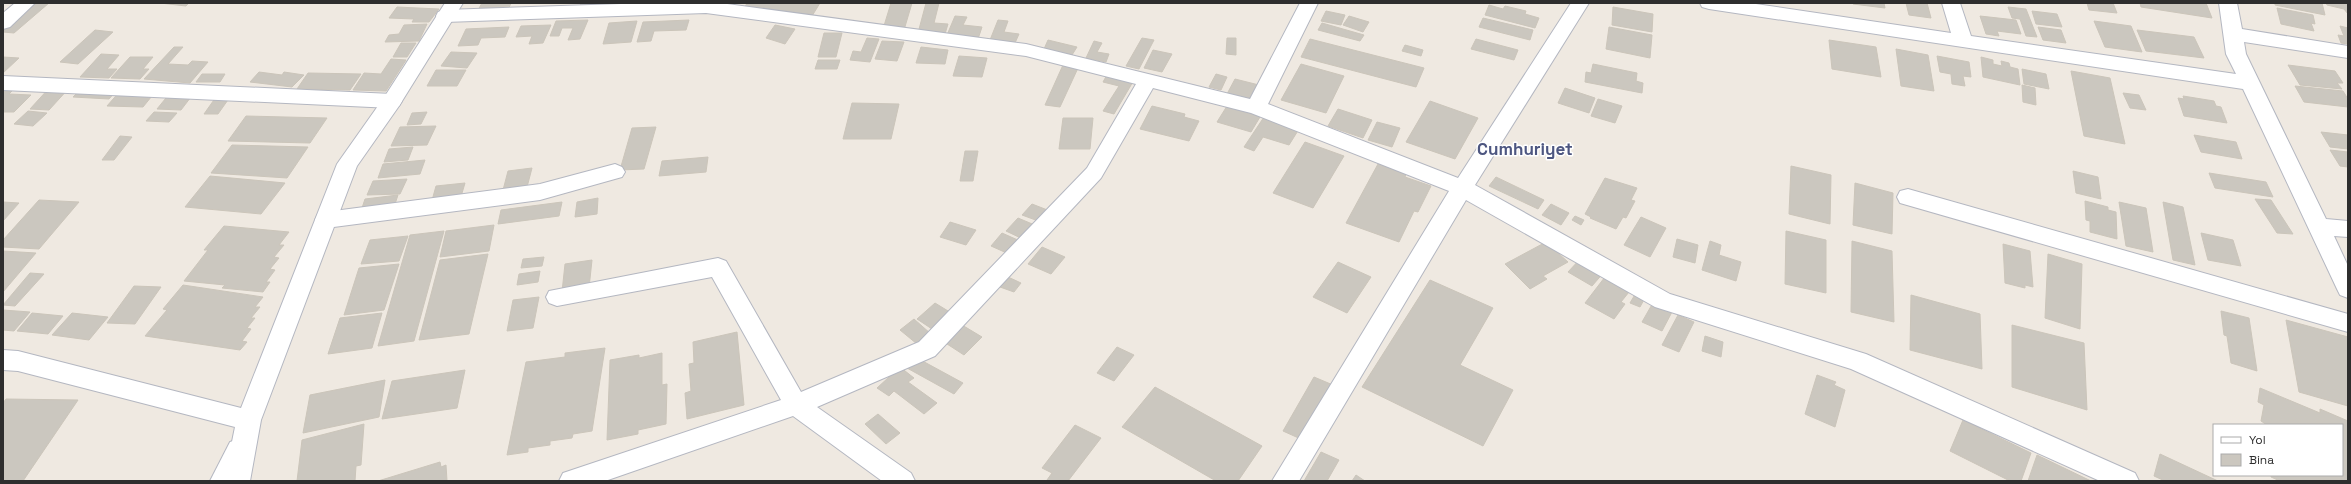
<svg xmlns="http://www.w3.org/2000/svg" width="2351" height="484" font-family="'Space Grotesk',sans-serif">
<style>
.building{fill:#cbc7bf;stroke:#cbc5ba}
.lines{fill:none;stroke-linecap:round;stroke-linejoin:round}
.minor-casing{stroke:#b4b7c1;stroke-width:2}
.tertiary-casing{stroke:#b4b7c1;stroke-width:2}
.minor{fill:#fff;fill-rule:evenodd}
.tertiary{fill:#fff;fill-rule:evenodd}
.labels{text-anchor:middle;stroke-width:3;stroke-linejoin:round;paint-order:stroke}
.district-label{font-size:17px;font-weight:bold;fill:#4d5680;stroke:#fff}
</style>
<rect width="100%" height="100%" fill="#efe9e1"/>
<g class="building">
<polygon points="29,3 49,3 14,33 3,32 3,25"/>
<polygon points="160,3 189,3 186,6"/>
<polygon points="482,3 511,3 508,10 478,10"/>
<polygon points="581,3 608,3 606,9 578,11"/>
<polygon points="747,3 820,3 812,16 745,7"/>
<polygon points="891,3 912,3 904,30 883,29"/>
<polygon points="926,3 939,3 934,23 948,24 945,34 918,33"/>
<polygon points="1853,3 1884,3 1885,8 1853,4"/>
<polygon points="1906,3 1927,3 1931,18 1909,15"/>
<polygon points="2087,3 2113,3 2117,13 2089,10"/>
<polygon points="2140,3 2206,3 2212,18 2141,7"/>
<polygon points="2275,3 2322,3 2325,15 2275,5"/>
<polygon points="2326,3 2348,3 2348,14 2344,9 2327,5"/>
<polygon points="1489,5 1503,9 1505,6 1526,11 1525,14 1539,18 1535,28 1485,15"/>
<polygon points="397,7 439,9 429,22 412,22 414,19 389,18"/>
<polygon points="1613,7 1653,14 1652,32 1612,25"/>
<polygon points="2008,7 2026,9 2037,37 2026,36 2020,19 2012,18"/>
<polygon points="2277,8 2313,15 2315,24 2311,23 2314,31 2281,24"/>
<polygon points="1326,11 1345,15 1341,25 1321,21"/>
<polygon points="2032,11 2057,14 2062,27 2036,24"/>
<polygon points="955,16 967,17 963,25 982,27 978,39 947,35"/>
<polygon points="1349,16 1369,22 1363,32 1343,25"/>
<polygon points="1980,16 2016,20 2021,34 1997,31 1999,36 1986,34"/>
<polygon points="1483,18 1533,30 1530,40 1479,27"/>
<polygon points="588,20 580,39 568,40 573,28 562,28 559,36 550,36 556,21"/>
<polygon points="689,20 686,30 654,31 651,41 637,42 643,22"/>
<polygon points="998,20 1008,21 1004,32 1019,34 1015,43 990,40"/>
<polygon points="637,21 631,42 603,44 609,23"/>
<polygon points="2094,21 2131,26 2142,52 2105,47"/>
<polygon points="1322,23 1364,35 1360,41 1318,30"/>
<polygon points="427,24 419,41 385,42 389,35 399,34 404,25"/>
<polygon points="551,25 543,43 529,44 532,36 516,37 521,26"/>
<polygon points="775,25 795,29 785,44 766,38"/>
<polygon points="2340,26 2348,28 2348,44 2341,43 2338,35 2344,36"/>
<polygon points="509,27 505,37 481,38 478,45 458,46 466,29"/>
<polygon points="1609,27 1652,35 1650,58 1606,49"/>
<polygon points="2038,27 2061,30 2066,43 2043,40"/>
<polygon points="95,30 113,32 78,64 60,62"/>
<polygon points="2137,30 2194,37 2204,58 2146,51"/>
<polygon points="824,33 842,33 836,57 818,57"/>
<polygon points="867,38 879,39 870,62 850,60 853,51 861,52"/>
<polygon points="1142,38 1154,40 1139,69 1126,66"/>
<polygon points="1227,38 1236,38 1236,55 1226,54"/>
<polygon points="1310,39 1424,68 1416,87 1301,57"/>
<polygon points="1476,39 1518,50 1514,60 1471,49"/>
<polygon points="1048,40 1077,47 1072,55 1044,49"/>
<polygon points="1829,40 1876,47 1881,77 1832,69"/>
<polygon points="882,41 904,42 897,61 875,59"/>
<polygon points="1094,41 1102,43 1097,52 1109,54 1106,62 1086,58"/>
<polygon points="401,43 416,43 407,57 393,57"/>
<polygon points="1405,45 1423,50 1421,56 1402,51"/>
<polygon points="174,47 183,47 168,64 188,65 192,61 208,62 190,83 144,79"/>
<polygon points="921,47 948,50 945,64 916,63"/>
<polygon points="1896,49 1928,55 1934,91 1901,86"/>
<polygon points="1153,50 1172,54 1162,72 1144,68"/>
<polygon points="451,52 477,53 467,68 441,66"/>
<polygon points="101,54 119,55 107,69 117,69 109,78 80,77"/>
<polygon points="959,56 987,58 982,77 953,76"/>
<polygon points="1937,56 1969,62 1971,77 1963,76 1965,86 1952,84 1951,74 1940,72"/>
<polygon points="3,57 19,58 3,73"/>
<polygon points="130,57 153,57 143,69 149,69 140,79 111,78"/>
<polygon points="1981,57 1993,60 1993,64 2002,66 2001,61 2009,63 2010,67 2018,69 2020,85 1983,77"/>
<polygon points="391,59 406,60 386,91 353,90 364,73 381,74"/>
<polygon points="818,60 840,60 837,69 815,69"/>
<polygon points="1301,64 1344,76 1326,113 1281,100"/>
<polygon points="1593,64 1637,73 1636,81 1643,83 1642,93 1585,82 1586,72 1591,73"/>
<polygon points="1063,65 1078,68 1060,107 1045,105"/>
<polygon points="2288,65 2335,71 2343,83 2337,83 2342,89 2300,85"/>
<polygon points="2022,69 2046,74 2049,89 2024,84"/>
<polygon points="436,70 466,70 457,86 427,86"/>
<polygon points="2071,71 2110,78 2125,144 2084,136"/>
<polygon points="259,72 282,75 284,72 304,75 292,87 250,82"/>
<polygon points="308,73 361,74 350,90 297,89"/>
<polygon points="1108,73 1134,80 1114,114 1103,111 1119,86 1103,82"/>
<polygon points="202,74 225,74 220,82 196,82"/>
<polygon points="1216,74 1227,77 1221,90 1209,87"/>
<polygon points="1235,79 1259,85 1252,101 1227,94"/>
<polygon points="18,85 9,94 31,95 14,112 3,112 3,86"/>
<polygon points="2022,85 2035,88 2036,105 2023,102"/>
<polygon points="51,86 70,87 49,110 30,109"/>
<polygon points="2295,86 2343,91 2348,99 2348,107 2304,102"/>
<polygon points="82,88 117,90 109,99 73,97"/>
<polygon points="1565,88 1595,98 1589,113 1558,103"/>
<polygon points="121,90 156,91 143,107 107,106"/>
<polygon points="170,93 194,93 181,110 157,109"/>
<polygon points="2123,93 2139,95 2146,110 2130,108"/>
<polygon points="2183,96 2214,101 2216,106 2221,107 2227,123 2184,116 2178,98 2184,99"/>
<polygon points="216,97 230,97 218,114 204,114"/>
<polygon points="1598,99 1622,106 1615,123 1591,116"/>
<polygon points="1430,101 1478,118 1455,159 1406,142"/>
<polygon points="852,103 899,104 891,139 843,139"/>
<polygon points="1152,106 1185,114 1184,117 1199,121 1189,141 1140,129"/>
<polygon points="1227,106 1260,117 1251,132 1217,122"/>
<polygon points="1338,109 1372,120 1363,138 1328,126"/>
<polygon points="28,111 47,113 33,126 14,124"/>
<polygon points="154,112 177,113 169,122 146,121"/>
<polygon points="427,112 421,124 407,125 412,113"/>
<polygon points="246,116 327,118 310,143 228,141"/>
<polygon points="1264,117 1299,129 1289,145 1263,137 1254,151 1244,147"/>
<polygon points="1063,118 1093,118 1090,149 1059,149"/>
<polygon points="1377,122 1400,128 1392,147 1368,140"/>
<polygon points="436,126 427,145 391,146 400,127"/>
<polygon points="656,127 644,169 620,170 632,128"/>
<polygon points="2321,132 2348,135 2348,149 2330,147"/>
<polygon points="2194,135 2236,142 2242,159 2201,152"/>
<polygon points="120,136 132,137 114,160 102,160"/>
<polygon points="1305,142 1344,156 1313,208 1273,193"/>
<polygon points="232,145 308,147 287,178 211,173"/>
<polygon points="413,147 408,160 384,162 389,149"/>
<polygon points="2330,150 2348,152 2348,167 2340,166"/>
<polygon points="965,151 978,151 973,181 960,181"/>
<polygon points="708,157 706,172 659,176 662,161"/>
<polygon points="425,160 420,174 378,178 383,164"/>
<polygon points="1378,164 1406,174 1405,177 1431,186 1418,212 1414,211 1399,242 1346,223"/>
<polygon points="1791,166 1831,175 1830,224 1789,214"/>
<polygon points="532,168 526,191 502,194 508,171"/>
<polygon points="2073,171 2098,177 2101,199 2076,193"/>
<polygon points="2209,173 2266,182 2273,197 2215,188"/>
<polygon points="210,176 285,183 261,214 185,207"/>
<polygon points="1496,177 1544,200 1538,209 1489,186"/>
<polygon points="1605,178 1637,188 1631,200 1635,201 1626,218 1623,217 1616,229 1590,218 1591,217 1585,214"/>
<polygon points="407,179 400,194 367,195 373,181"/>
<polygon points="465,183 460,200 431,204 436,186"/>
<polygon points="1855,183 1893,193 1892,234 1853,225"/>
<polygon points="398,195 393,210 360,214 365,199"/>
<polygon points="598,198 597,214 575,217 577,202"/>
<polygon points="2255,199 2271,200 2293,234 2277,233"/>
<polygon points="39,200 79,202 39,249 3,247 3,240"/>
<polygon points="2085,201 2108,207 2108,210 2116,212 2117,239 2090,232 2090,221 2086,220"/>
<polygon points="3,202 19,203 3,221"/>
<polygon points="562,202 559,216 498,224 501,210"/>
<polygon points="2119,202 2146,208 2153,252 2126,246"/>
<polygon points="2163,202 2183,207 2195,265 2173,260"/>
<polygon points="1032,204 1050,211 1041,222 1022,215"/>
<polygon points="1551,204 1569,213 1561,225 1542,215"/>
<polygon points="1575,216 1584,220 1581,225 1572,220"/>
<polygon points="1641,217 1666,228 1650,257 1624,245"/>
<polygon points="1018,218 1037,226 1025,240 1006,231"/>
<polygon points="950,222 976,230 966,245 940,237"/>
<polygon points="494,225 489,251 440,257 446,231"/>
<polygon points="224,226 289,232 279,245 284,245 274,257 279,258 270,269 275,270 266,282 270,282 263,292 222,288 225,285 184,281 208,250 204,250"/>
<polygon points="444,231 414,341 378,346 410,235"/>
<polygon points="1786,231 1826,240 1826,293 1785,284"/>
<polygon points="1002,233 1020,241 1009,254 991,246"/>
<polygon points="2201,233 2233,240 2241,266 2208,260"/>
<polygon points="408,236 399,261 361,264 370,240"/>
<polygon points="1677,239 1698,245 1695,263 1673,257"/>
<polygon points="1710,241 1721,245 1719,255 1741,262 1736,281 1702,270"/>
<polygon points="1852,241 1892,251 1894,322 1851,312"/>
<polygon points="1546,242 1568,262 1543,276 1547,279 1530,289 1505,264"/>
<polygon points="2003,244 2030,251 2033,287 2025,285 2025,288 2005,283"/>
<polygon points="1042,247 1065,257 1051,274 1028,264"/>
<polygon points="3,251 36,253 3,292"/>
<polygon points="488,254 469,334 419,340 440,260"/>
<polygon points="2048,254 2082,264 2080,329 2045,318"/>
<polygon points="544,257 542,266 521,268 523,259"/>
<polygon points="1581,258 1605,271 1592,286 1568,272"/>
<polygon points="592,260 589,288 562,292 565,264"/>
<polygon points="1338,262 1371,277 1347,313 1313,297"/>
<polygon points="399,264 384,310 344,315 359,268"/>
<polygon points="540,271 538,282 517,285 519,274"/>
<polygon points="30,273 44,274 15,306 3,305"/>
<polygon points="1608,273 1633,287 1621,302 1625,304 1614,319 1585,303"/>
<polygon points="1008,277 1021,283 1014,292 1000,287"/>
<polygon points="1430,280 1493,308 1460,365 1513,390 1483,446 1362,387"/>
<polygon points="183,285 263,297 255,307 260,307 251,318 255,318 247,328 251,329 242,341 247,342 240,350 145,336 167,310 163,309"/>
<polygon points="134,286 161,287 135,324 107,323"/>
<polygon points="1637,291 1646,296 1640,307 1630,303"/>
<polygon points="1911,295 1980,314 1982,369 1910,350"/>
<polygon points="539,297 533,328 507,331 513,300"/>
<polygon points="1654,301 1673,310 1662,331 1642,322"/>
<polygon points="935,303 953,314 935,331 917,319"/>
<polygon points="3,310 30,312 14,331 3,330"/>
<polygon points="2221,311 2249,318 2257,371 2231,363 2227,336 2224,335"/>
<polygon points="32,313 63,316 48,334 17,331"/>
<polygon points="72,313 108,317 89,340 52,335"/>
<polygon points="382,313 372,348 328,354 340,318"/>
<polygon points="1678,315 1694,322 1679,352 1662,345"/>
<polygon points="914,319 931,334 917,344 900,330"/>
<polygon points="2286,320 2348,337 2348,406 2299,392"/>
<polygon points="962,325 982,337 964,355 944,342"/>
<polygon points="2012,325 2084,343 2087,410 2012,387"/>
<polygon points="737,332 744,405 687,419 685,393 691,391 689,364 694,363 693,342"/>
<polygon points="1705,336 1723,342 1721,357 1702,351"/>
<polygon points="1117,347 1134,355 1114,381 1097,373"/>
<polygon points="605,348 592,431 573,434 572,438 550,441 550,445 528,448 528,452 507,455 526,362 565,357 565,353"/>
<polygon points="662,353 662,385 667,384 666,424 638,430 638,434 607,440 610,360 639,355 639,358"/>
<polygon points="917,358 963,383 954,394 907,368"/>
<polygon points="900,367 914,378 908,382 937,403 924,414 894,391 889,396 877,388"/>
<polygon points="465,370 457,408 382,419 392,381"/>
<polygon points="1817,375 1836,382 1834,385 1845,390 1835,427 1805,414"/>
<polygon points="1314,377 1333,385 1303,440 1283,431"/>
<polygon points="385,380 379,417 303,433 310,395"/>
<polygon points="1155,387 1262,446 1238,481 1216,481 1122,427"/>
<polygon points="2260,388 2320,413 2320,409 2348,421 2348,481 2280,481 2271,477 2271,475 2342,475 2342,425 2267,425 2261,421 2264,405 2258,402"/>
<polygon points="6,399 78,400 23,481 3,481 3,403"/>
<polygon points="878,414 900,433 886,444 865,424"/>
<polygon points="1963,420 2031,453 2021,481 2010,481 1950,451"/>
<polygon points="364,424 361,465 356,466 355,481 297,481 302,440"/>
<polygon points="1075,425 1101,438 1068,481 1048,481 1047,480 1052,473 1042,468"/>
<polygon points="1321,452 1339,460 1327,481 1304,481"/>
<polygon points="2160,454 2218,481 2165,481 2154,476"/>
<polygon points="2037,455 2091,481 2028,481"/>
<polygon points="440,462 441,467 446,465 447,481 378,481"/>
<polygon points="1356,475 1365,481 1352,481"/>
</g>
<g class="lines">
<defs>
<g id="minor">
<polygon points="15,3 35,3 10,27 3,29 3,13"/>
<polygon points="651,3 720,3 1026,44 1250,99 1300,3 1318,3 1268,104 1458,178 1571,3 1589,3 1475,185 1670,294 1866,354 2135,473 2139,481 2100,481 1851,369 1655,307 1466,200 1299,481 1272,481 1449,191 1251,113 1153,88 1101,178 935,356 817,407 911,473 915,481 882,481 793,416 605,481 559,481 563,473 781,400 712,277 557,306 549,303 546,297 549,291 718,258 726,261 801,392 919,342 1087,168 1136,84 1026,56 706,13 445,22 438,20 436,16 438,12 445,10"/>
<polygon points="1700,3 1749,3 1951,33 1942,3 1960,3 1971,36 2236,74 2226,54 2219,3 2237,3 2242,29 2348,46 2348,58 2244,42 2246,54 2326,219 2348,221 2348,237 2334,236 2348,266 2348,298 2340,295 2337,289 2243,89 1709,9 1702,7"/>
<polygon points="3,76 392,94 399,96 402,101 399,106 392,108 3,90"/>
<polygon points="615,164 622,167 625,172 622,177 540,200 326,228 318,226 315,220 318,214 326,212 540,184"/>
<polygon points="1908,189 2348,314 2348,332 1900,203 1897,197 1900,191"/>
<polygon points="239,439 248,442 252,450 236,481 210,481 230,442"/>
</g>
<polygon id="tertiary" points="445,3 463,3 399,106 357,166 261,420 250,481 224,481 235,427 18,371 3,370 3,350 18,351 241,408 337,164 385,96"/>
</defs>
<use href="#minor" class="minor-casing"/>
<use href="#tertiary" class="tertiary-casing"/>
<use href="#minor" class="minor"/>
<use href="#tertiary" class="tertiary"/>
</g>
<g class="labels">
<g class="district-label">
<text x="1525" y="155">Cumhuriyet</text>
</g>
</g>
<rect width="2351" height="484" fill="none" stroke="#2e2e2e" stroke-width="8"/>
<rect x="2213" y="424" width="130" height="52" fill="#ffffff" stroke="#ababab"/>
<rect x="2221" y="437" width="20" height="6" fill="#ffffff" stroke="#ababab"/>
<text x="2249" y="444" font-size="12" fill="#2e2e2e">Yol</text>
<rect x="2221" y="454" width="20" height="12" fill="#cbc7bf" stroke="#ababab"/>
<text x="2249" y="464" font-size="12" fill="#2e2e2e">Bina</text>
</svg>
